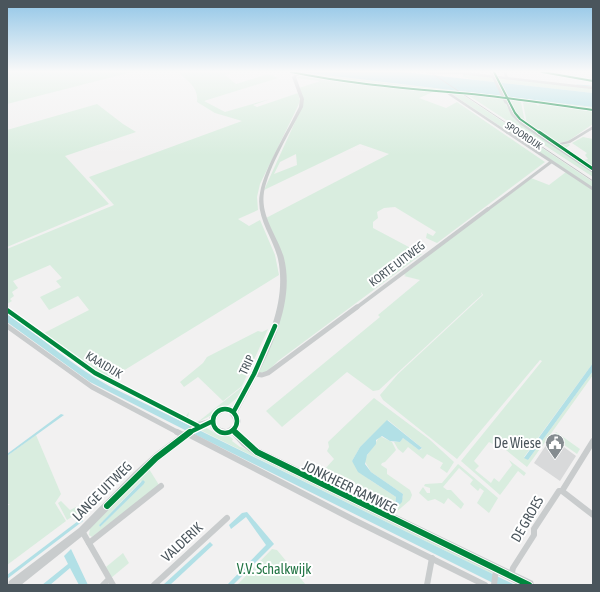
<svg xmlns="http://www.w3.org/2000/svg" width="600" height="592" font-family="'Asap Condensed',sans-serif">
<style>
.green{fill:#d9eddf;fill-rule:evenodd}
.water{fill:#b2e0e6}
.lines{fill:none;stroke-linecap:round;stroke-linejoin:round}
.stream{stroke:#b2e0e6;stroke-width:1}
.building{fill:#d8d9da}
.minor-far4{stroke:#c9cccd;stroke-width:2.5}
.minor-far3{stroke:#c9cccd;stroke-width:3}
.minor-far2{stroke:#c9cccd;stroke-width:4}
.minor-far1{stroke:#c9cccd;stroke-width:5}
.minor{stroke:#c9cccd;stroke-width:6}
.tertiary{fill:#c9cccd;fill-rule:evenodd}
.rail{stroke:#c5c6c8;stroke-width:1}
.tertiary-bridge{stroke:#c9cccd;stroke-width:3.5}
.cycleway-far3-casing{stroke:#fff;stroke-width:3.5}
.cycleway-far2-casing{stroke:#fff;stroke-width:5}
.cycleway-far1-casing{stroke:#fff;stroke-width:7}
.cycleway-casing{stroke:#fff;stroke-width:8}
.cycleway-far3{stroke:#00873e;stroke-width:2}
.cycleway-far2{stroke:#00873e;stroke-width:3}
.cycleway-far1{stroke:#00873e;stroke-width:4.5}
.cycleway{stroke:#00873e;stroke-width:6}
.labels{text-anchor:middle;stroke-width:4;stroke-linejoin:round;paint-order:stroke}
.far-street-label{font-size:10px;fill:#4a555c;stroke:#fff}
.street-label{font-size:12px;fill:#4a555c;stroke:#fff}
.near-poi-label{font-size:14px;fill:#4a555c;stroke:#fff;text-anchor:end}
.near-street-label{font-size:14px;fill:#4a555c;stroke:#fff}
.near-park-label{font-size:14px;fill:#237545;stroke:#fff}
</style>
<rect width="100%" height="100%" fill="#f2f1f1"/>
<g class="green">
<polygon points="7,72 132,72 7,104"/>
<path d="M 178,72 L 234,72 L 225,75 L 236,84 L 268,74 L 278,78 L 204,101 L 225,112 L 270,99 L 253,105 L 257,107 L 298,93 L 300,101 L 297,108 L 260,184 L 257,197 L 258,210 L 238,219 L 249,226 L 260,220 L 275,255 L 279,275 L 110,379 L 93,369 L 44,333 L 89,310 L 78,296 L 49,310 L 40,297 L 61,287 L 56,281 L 62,278 L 50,265 L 13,281 L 18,288 L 12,292 L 14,296 L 10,299 L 12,301 L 7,304 L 7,249 L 114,205 L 89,177 L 242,121 L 215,113 L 197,102 C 199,88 188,81 178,72 Z"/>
<polygon points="296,72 593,107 593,109 476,94 323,78"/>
<polygon points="463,74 593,88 593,93 476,80 463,77"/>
<path d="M 303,75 L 433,92 L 419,98 L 446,108 L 457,102 L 545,162 L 437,243 L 426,238 L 427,233 L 433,236 L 436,232 L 395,207 L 384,208 L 377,212 L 378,218 L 373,222 L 373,228 L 422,254 L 278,361 L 267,372 L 260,373 L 258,370 L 280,320 L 286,276 L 282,255 L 266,218 L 389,154 L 360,144 L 264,190 L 301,109 L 299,88 L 320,81 L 295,78 ZM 296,154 L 297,165 L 274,174 L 280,162 Z"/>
<polygon points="452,94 462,95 466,97 593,182 593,188"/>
<polygon points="468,95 521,102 525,123 516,115 510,102 504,101 510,112 517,121 593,172 593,177"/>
<polygon points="525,102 536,104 538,106 540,104 593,111 593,124 568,141 556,143 527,124 523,103"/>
<polygon points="97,104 123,124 136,132 65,156 109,204 7,247 7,130"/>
<polygon points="583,137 593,139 593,168 559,145 569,144 570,145 566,148 567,149 584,160 588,159 585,155 587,153 572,143"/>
<polygon points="566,172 593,189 593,363 524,457 528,460 593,371 593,375 527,467 496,442 493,444 489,442 474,461 479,466 475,470 491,483 494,478 499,482 512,465 509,460 526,473 524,476 518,471 500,495 461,461 542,361 540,360 457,459 383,400 380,395 398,374 483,295 481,292 482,295 474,302 379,390 373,391 347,372 282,427 266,411 380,317 378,315 420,280 404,276 406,275 403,274 531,178 549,185"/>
<polygon points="268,329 242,386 223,401 198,377 184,387 180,382 203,363 207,357 258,331 262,332"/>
<path d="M 242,387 C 242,402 210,415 199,422 L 187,418 L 186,416 L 189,412 L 188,417 L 196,421 L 199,421 Z"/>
<polygon points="374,398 429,439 454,462 447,473 440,468 443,463 427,454 423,459 408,447 403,453 398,449 394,442 400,442 403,438 419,450 422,449 421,447 388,420 360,447 352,461 370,480 396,497 395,506 403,497 403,494 371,472 364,460 380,436 392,442 396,450 385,462 382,463 381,465 387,469 387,474 410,490 412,495 410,500 394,514 317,478 334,459 327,451 329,447 328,442"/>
<polygon points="205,427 218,435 229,436 233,439 232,441 240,447 241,447 492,571 492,574 198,429"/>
<polygon points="556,432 580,449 577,454 553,437"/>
<polygon points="36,435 61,494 55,503 66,521 7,565 7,506 10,504 7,504 7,456"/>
<polygon points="458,464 498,498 489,513 477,503 484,491 480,488 478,491 470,484 473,480 459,468 443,487 447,490 451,490 464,504 461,509 448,498 444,504 435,499 428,501 419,493 423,487 427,493 430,493 430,488 424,486 425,484 442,483"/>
<path d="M 149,469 L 159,485 L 92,537 L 89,535 L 90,528 ZM 141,481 L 143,485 L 100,527 L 99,525 Z"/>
<polygon points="96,497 100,497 100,499 67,520 58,503 61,501 70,510"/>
<polygon points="272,549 277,550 306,585 237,585"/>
<polygon points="123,553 129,563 111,578 106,567"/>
</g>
<g class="water">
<polygon points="299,72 403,72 593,93 593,107"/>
<path d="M 7,314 C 42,337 72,366 109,386 L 515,585 L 497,585 L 489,581 L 196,435 L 188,429 L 185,430 L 90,382 L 7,322 Z"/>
<polygon points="593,363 593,371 528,460 524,458"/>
<polygon points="61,414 64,415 7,456 7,454"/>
<polygon points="387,420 422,448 419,450 403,438 400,442 390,441 382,436 376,440 376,444 367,455 365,464 371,472 403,494 402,502 397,507 395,506 396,497 358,472 352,461 360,447"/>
<polygon points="143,480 145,482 143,485 100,527 99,525"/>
<polygon points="247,512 274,544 233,585 227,585 266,545 246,517 231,529 229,525 242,513"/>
<polygon points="82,518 83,521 7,579 7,575"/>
<polygon points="210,542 213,545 170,585 163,585"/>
<polygon points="71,549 88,585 79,585 70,568 50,585 42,585 68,564 64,556"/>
</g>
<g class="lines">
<polyline class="stream" points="577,85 591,86"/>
</g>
<polygon class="building" points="549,441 555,445 557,442 576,456 560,481 534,463"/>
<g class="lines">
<g class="minor-far4">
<polyline points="291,72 298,74"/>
<polyline points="427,72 462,73 593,88"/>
<polyline points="505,72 507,78"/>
<polyline points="542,72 593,81"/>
<polyline points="448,93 508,133"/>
</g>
<g class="minor-far3">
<polyline points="507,132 593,189"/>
<polyline points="487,210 551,162"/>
</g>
<polyline class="minor-far2" points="356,308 488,209"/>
<g class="minor-far1">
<polyline points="7,310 95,373 198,426"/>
<polyline points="7,326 92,387 179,433"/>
<polyline points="254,374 262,375 268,373 357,307"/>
</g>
<g class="minor">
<polyline points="177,432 185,436"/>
<polyline points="188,434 354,520 485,585"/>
<polyline points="562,491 593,441"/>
<polyline points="82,531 113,585"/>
<polyline points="89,543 161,486"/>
<polyline points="511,576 513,568 534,535 534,529 559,491 562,491 593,515"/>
<polyline points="103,585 109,579"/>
<polyline points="154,585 227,518"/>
<polyline points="427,585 432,558"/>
<polyline points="494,585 496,569"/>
</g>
<g class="tertiary">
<path d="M 297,73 L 365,83 L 493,96 L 593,109 L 593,111 L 493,98 L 365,85 L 299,75 L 296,77 L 304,99 L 303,107 C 290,132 269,166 264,192 C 260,217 278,236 284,258 C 297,310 261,368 238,412 L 241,421 L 238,430 L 248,440 L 260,449 L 533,581 L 534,585 L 518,585 L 254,455 L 242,446 L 232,435 C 222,439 214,435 210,426 L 200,429 L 161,459 L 140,478 L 85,534 L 21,585 L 8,585 L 9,581 L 79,528 L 134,472 L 155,453 L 195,423 L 209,419 C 213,408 221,403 232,407 C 256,364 289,311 278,259 C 273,237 255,217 260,193 C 265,166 287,132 299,107 L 300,99 L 292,77 ZM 224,412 L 229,413 L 233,419 L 233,425 L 227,429 C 215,430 212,417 224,412 Z"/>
<polygon points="505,101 507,101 514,114 523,123 554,144 568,141 593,126 593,129 570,143 556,146 593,170 593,173 521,125 511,115"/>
</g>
<polyline class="rail" points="430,72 593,181"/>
<polyline class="tertiary-bridge" points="492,73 506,102"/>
<defs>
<g id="cycleway-far3">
<path d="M 291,72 C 354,85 418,89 481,95 C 519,99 556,105 593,110"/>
<polyline points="494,72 515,113 520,119 540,133"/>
<polyline points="542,72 593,81"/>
</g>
<polyline id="cycleway-far2" points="539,132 593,169"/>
<g id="cycleway-far1">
<polyline points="7,310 95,373 198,426"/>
<circle cx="225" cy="421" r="12"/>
<polyline points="234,411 254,374 275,326"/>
<polyline points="233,430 236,433"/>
<polyline points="188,433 213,421"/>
</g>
<g id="cycleway">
<polyline points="235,432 257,452 529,585"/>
<polyline points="107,506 156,458 190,432"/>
</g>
</defs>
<use href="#cycleway-far3" class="cycleway-far3-casing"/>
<use href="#cycleway-far2" class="cycleway-far2-casing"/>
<use href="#cycleway-far1" class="cycleway-far1-casing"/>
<use href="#cycleway" class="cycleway-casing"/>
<use href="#cycleway-far3" class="cycleway-far3"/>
<use href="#cycleway-far2" class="cycleway-far2"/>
<use href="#cycleway-far1" class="cycleway-far1"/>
<use href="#cycleway" class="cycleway"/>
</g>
<linearGradient id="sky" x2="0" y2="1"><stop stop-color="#92c6e7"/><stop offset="0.46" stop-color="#f9f9f9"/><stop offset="1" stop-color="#f9f9f9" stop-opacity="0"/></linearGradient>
<rect width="600" height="155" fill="url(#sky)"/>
<defs>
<symbol id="civic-pin" viewBox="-11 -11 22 30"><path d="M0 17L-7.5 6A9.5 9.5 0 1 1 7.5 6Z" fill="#858c90" stroke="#fff"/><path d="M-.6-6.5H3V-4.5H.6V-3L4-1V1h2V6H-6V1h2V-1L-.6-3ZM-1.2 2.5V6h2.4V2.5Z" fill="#fff"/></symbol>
</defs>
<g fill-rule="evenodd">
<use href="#civic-pin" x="544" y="432" width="22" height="30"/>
</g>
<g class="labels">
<g class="far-street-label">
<text transform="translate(524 135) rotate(33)" y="4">SPOORDIJK</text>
</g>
<g class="street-label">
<text transform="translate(397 264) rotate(-37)" y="4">KORTE UITWEG</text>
<text transform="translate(104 365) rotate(31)" y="4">KAAIDIJK</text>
<text transform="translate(247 365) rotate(-65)" y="4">TRIP</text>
</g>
<g class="near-poi-label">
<text x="541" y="448">De Wiese</text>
</g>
<g class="near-street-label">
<text transform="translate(350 487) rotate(26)" y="5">JONKHEER RAMWEG</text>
<text transform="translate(102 491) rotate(-45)" y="5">LANGE UITWEG</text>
<text transform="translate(527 519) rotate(-60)" y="5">DE GROES</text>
<text transform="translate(182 542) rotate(-43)" y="5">VALDERIK</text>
</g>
<g class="near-park-label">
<text x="274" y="574">V.V. Schalkwijk</text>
</g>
</g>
<rect width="600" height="592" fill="none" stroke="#4a555c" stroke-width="16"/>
</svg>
